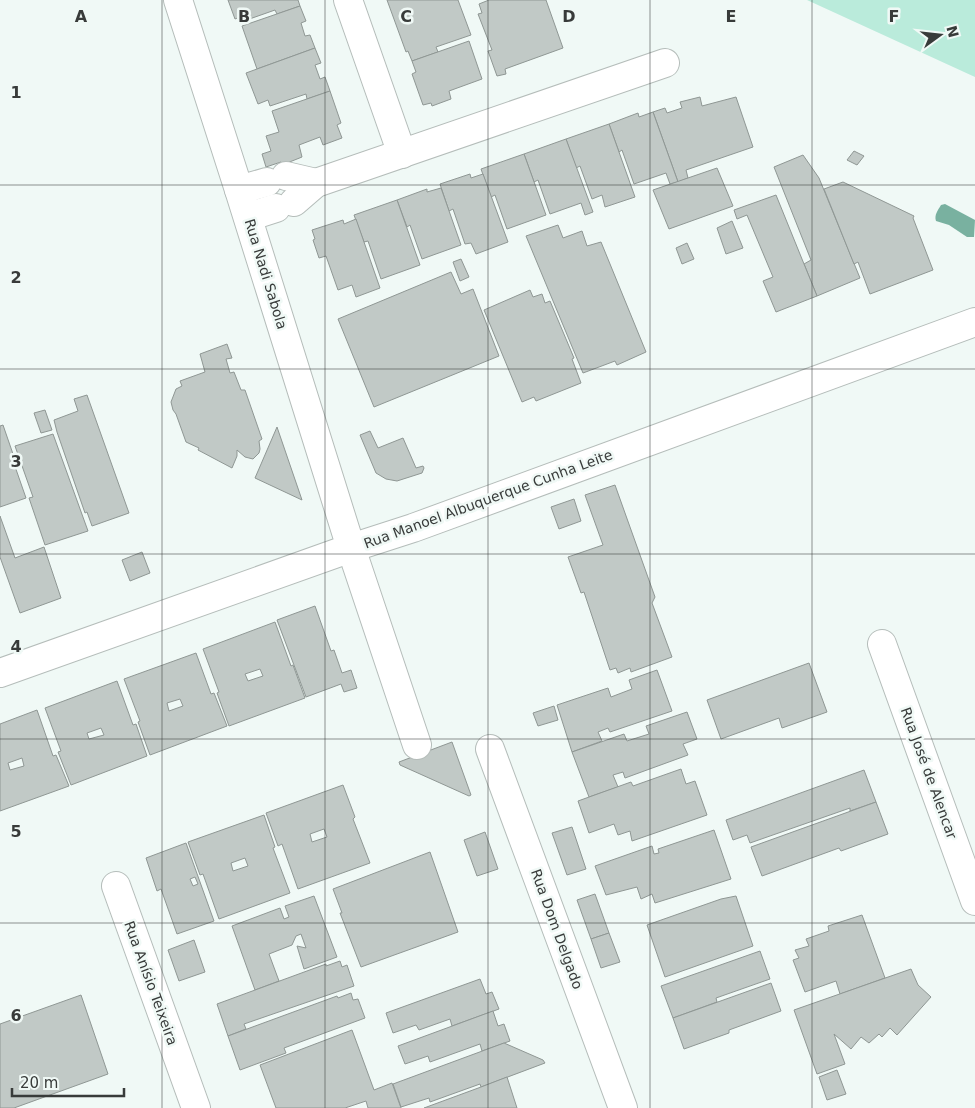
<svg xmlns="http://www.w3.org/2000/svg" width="975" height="1108" font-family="'DejaVu Sans',sans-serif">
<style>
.green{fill:#baebdb}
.water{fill:#79b1a0}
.building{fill:#c1c9c6;stroke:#8f9794;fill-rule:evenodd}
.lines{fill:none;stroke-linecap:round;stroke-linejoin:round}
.minor-casing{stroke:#b5bdba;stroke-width:30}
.minor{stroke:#fff;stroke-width:28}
.grid{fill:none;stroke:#383b3a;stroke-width:1;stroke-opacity:0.55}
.labels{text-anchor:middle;stroke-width:5;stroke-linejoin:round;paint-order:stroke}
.street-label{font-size:14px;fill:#383b3a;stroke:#f0f9f6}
.grid-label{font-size:16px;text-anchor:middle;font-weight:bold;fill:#383b3a;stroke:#f0f9f6;stroke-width:5;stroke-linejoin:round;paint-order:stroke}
</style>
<rect width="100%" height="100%" fill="#f0f9f6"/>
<polygon class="green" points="807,0 975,0 975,77"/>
<path class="water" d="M 945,204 L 975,220 L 974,237 L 967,237 L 949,225 L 936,221 C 934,215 938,210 941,205 Z"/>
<g class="building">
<polygon points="228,0 298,0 300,6 277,14 275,10 241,22 240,17 235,19"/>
<polygon points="387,0 458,0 471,35 436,47 438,52 412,61 408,51 406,52"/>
<polygon points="489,0 546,0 563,48 505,69 506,74 497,76 488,51 492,50 478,14 482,13 479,4"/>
<polygon points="300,6 306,21 301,23 305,36 310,35 315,48 257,69 242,26"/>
<polygon points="469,41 482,79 449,91 451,99 432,106 431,103 423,105 412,74 416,72 412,61"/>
<polygon points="315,48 321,63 315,65 320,79 325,77 330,91 307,99 306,94 270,106 268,100 258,104 246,73"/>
<polygon points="330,91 341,123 337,125 342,138 323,145 320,137 299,145 302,157 282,165 281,162 266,167 262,154 271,151 266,136 279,132 272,111"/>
<polygon points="700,97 702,106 736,97 753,147 686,170 688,178 678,182 653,112 665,108 667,113 682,108 680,102"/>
<polygon points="653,112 678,182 670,184 666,173 634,184 622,150 619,152 609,124 638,113 639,117"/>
<polygon points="609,124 635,197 605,207 602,195 592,199 580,166 576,168 566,139"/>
<polygon points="566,139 593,212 585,215 581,203 550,214 538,180 534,182 524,154"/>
<polygon points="854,151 864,156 857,165 847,160"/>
<polygon points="524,154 546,215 507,229 495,195 491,197 481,169"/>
<polygon points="803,155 819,178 860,278 817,296 804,264 811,260 774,167"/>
<polygon points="717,168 733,206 669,229 653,190"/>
<polygon points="470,174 471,178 483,174 508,242 476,254 471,243 465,244 453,209 449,211 440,184"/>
<polygon points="843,182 914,216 913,218 933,270 870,294 858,262 854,264 824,189"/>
<polygon points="441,188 461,245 422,259 410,225 407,227 397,200 427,189 427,192"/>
<polygon points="776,195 817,296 776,312 763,281 773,277 747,215 737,219 734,210"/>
<polygon points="397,200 420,265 381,279 368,241 364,242 354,215"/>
<polygon points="356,219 380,288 356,297 352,285 338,290 326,256 319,258 313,240 315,239 312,230 343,220 344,224"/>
<polygon points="732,221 743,248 726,254 717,228"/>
<polygon points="558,225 563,238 582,231 587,246 601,242 646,352 617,365 615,361 583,373 526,236"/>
<polygon points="687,243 694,259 682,264 676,248"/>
<polygon points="461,259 469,277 460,281 453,262"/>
<polygon points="451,272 461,294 473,289 499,356 374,407 338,319"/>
<polygon points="530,290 533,297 542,294 545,303 550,301 574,358 572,359 581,383 536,401 534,397 522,402 484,310"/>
<polygon points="227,344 232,358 226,359 230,373 234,372 241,390 245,390 262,439 259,441 260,449 259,453 253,459 245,457 237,450 237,456 232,468 198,450 199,448 186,442 176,414 173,410 171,402 176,389 182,386 180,381 205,372 200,354"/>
<polygon points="87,395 129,513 92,526 87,512 85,513 57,432 54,420 78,411 74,399"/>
<polygon points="45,410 52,430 41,433 34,413"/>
<polygon points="3,425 13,454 11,455 26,498 0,507 0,426"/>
<polygon points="277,427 302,500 255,478"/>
<polygon points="370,431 378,448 403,438 416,468 423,466 424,468 422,473 397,481 386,479 376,473 360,435"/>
<polygon points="53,434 88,531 45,545 29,498 33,497 15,446"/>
<polygon points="615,485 655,597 652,603 672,657 631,672 630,668 618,673 616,668 610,670 584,592 581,593 568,557 603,545 585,495"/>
<polygon points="574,499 581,521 559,529 551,507"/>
<polygon points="0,516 15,558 44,547 61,598 20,613 0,557"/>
<polygon points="142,552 150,573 130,581 122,560"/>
<polygon points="315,606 331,651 334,650 342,673 351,670 357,688 344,692 341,684 306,697 277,620"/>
<path d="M 275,622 L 291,666 L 293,665 L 305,698 L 229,726 L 217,693 L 219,692 L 203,649 ZM 260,669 L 263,676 L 248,681 L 245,674 Z"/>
<path d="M 196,653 L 211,694 L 214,693 L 227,726 L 150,755 L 138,722 L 140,721 L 124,679 ZM 180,699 L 183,706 L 169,711 L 167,703 Z"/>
<polygon points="809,663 827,712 782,728 779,718 721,739 707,700"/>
<polygon points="657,670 672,711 610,732 608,728 598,732 602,741 572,752 557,705 608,688 611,697 632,689 629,680"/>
<path d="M 117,681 L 133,725 L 136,724 L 147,756 L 71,785 L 58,752 L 61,751 L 45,708 ZM 101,728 L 104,735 L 89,739 L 87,733 Z"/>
<polygon points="554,706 558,720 538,726 533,713"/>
<path d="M 37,710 L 53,756 L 56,755 L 69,786 L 0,811 L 0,724 ZM 22,758 L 24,766 L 10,770 L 8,763 Z"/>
<polygon points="687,712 697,739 683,744 688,755 625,778 623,772 613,775 618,787 589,797 572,752 624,734 627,741 649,734 646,726"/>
<polygon points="452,742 471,795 469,796 400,765 399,762"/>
<polygon points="681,769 686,784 695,781 707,815 632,841 630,831 618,835 614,824 589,833 578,801 631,782 633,786"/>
<polygon points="864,770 876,802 850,811 850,808 750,843 747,835 733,840 726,820"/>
<path d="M 343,785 L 355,817 L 353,819 L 370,863 L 298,889 L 282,844 L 278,846 L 266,813 ZM 324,829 L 327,837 L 312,842 L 310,834 Z"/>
<polygon points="876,802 888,834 841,851 839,848 762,876 751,847"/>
<path d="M 264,815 L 275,847 L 273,848 L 290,893 L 219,919 L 203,874 L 200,875 L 188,842 ZM 245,858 L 248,866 L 233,871 L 231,863 Z"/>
<polygon points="572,827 586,869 567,875 552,833"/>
<polygon points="714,830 731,879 655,903 652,894 641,899 637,887 606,895 595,866 652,846 654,854 659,853 658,849"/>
<polygon points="485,832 498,869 477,876 464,840"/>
<path d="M 186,843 L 214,921 L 177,934 L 161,889 L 157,891 L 146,858 ZM 195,877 L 198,884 L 193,886 L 190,879 Z"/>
<polygon points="430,852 458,932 361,967 340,913 342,913 333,889"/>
<polygon points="595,894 609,933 591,939 577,900"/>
<polygon points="314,896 337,957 304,969 297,946 306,948 301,934 296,936 292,945 269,954 279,981 255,990 232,926 280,908 284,919 289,917 285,906"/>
<polygon points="736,896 753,946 665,977 647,925 721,899"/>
<polygon points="862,915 885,978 840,994 836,981 805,992 793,960 799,958 795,950 809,946 806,939 829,931 828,926"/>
<polygon points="609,933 620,962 601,968 591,939"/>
<polygon points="194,940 205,972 179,981 168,950"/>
<polygon points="760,951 770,979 716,998 717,1002 673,1018 661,986"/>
<polygon points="340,961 342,967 347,965 354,986 244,1024 246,1029 228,1036 217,1004 326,964 326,966"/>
<polygon points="911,969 918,985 931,997 897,1035 890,1028 882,1037 879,1034 869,1043 861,1037 851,1049 834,1034 845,1064 817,1074 794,1010"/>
<polygon points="480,979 486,994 492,992 499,1009 452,1026 450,1019 419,1030 416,1025 393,1033 386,1013"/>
<polygon points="771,983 781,1011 729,1030 729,1033 684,1049 673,1018"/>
<polygon points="351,993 353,1000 358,999 365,1018 284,1048 286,1053 240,1070 228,1036 337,996 338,998"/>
<polygon points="81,995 108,1074 14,1108 0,1108 0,1024"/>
<polygon points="493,1011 498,1026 504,1024 510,1041 482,1051 480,1044 430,1062 428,1056 405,1064 398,1046"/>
<polygon points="352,1030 374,1090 392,1083 401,1108 368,1108 366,1101 345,1108 276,1108 260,1065"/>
<polygon points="504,1043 543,1060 545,1063 481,1087 480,1084 430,1102 429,1098 401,1107 393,1084"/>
<polygon points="837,1070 846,1094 827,1100 819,1077"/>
<polygon points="507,1077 517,1108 424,1108 481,1087"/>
</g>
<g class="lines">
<defs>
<g id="minor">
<polyline points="178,0 239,190 351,548 417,745"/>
<polyline points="348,0 402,154"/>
<polyline points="286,176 316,183"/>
<polyline points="239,190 267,182"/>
<polyline points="294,202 316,183 665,63"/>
<polyline points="248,217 276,208"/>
<polyline points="882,644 975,901"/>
<polyline points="0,673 351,548 413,528 975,322"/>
<polyline points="490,749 623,1108"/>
<polyline points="116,886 196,1108"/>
</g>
</defs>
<use href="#minor" class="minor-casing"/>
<use href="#minor" class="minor"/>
</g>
<path class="grid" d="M 162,0 L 162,1108M 325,0 L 325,1108M 488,0 L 488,1108M 650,0 L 650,1108M 812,0 L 812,1108M 0,185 L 975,185M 0,369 L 975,369M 0,554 L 975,554M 0,739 L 975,739M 0,923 L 975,923"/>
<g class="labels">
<g class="street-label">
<text transform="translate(266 274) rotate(73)" y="5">Rua Nadi Sabola</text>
<text transform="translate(488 499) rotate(-20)" y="5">Rua Manoel Albuquerque Cunha Leite</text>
<text transform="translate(929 773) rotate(70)" y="5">Rua José de Alencar</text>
<text transform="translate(557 929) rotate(70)" y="5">Rua Dom Delgado</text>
<text transform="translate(151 983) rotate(70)" y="5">Rua Anísio Teixeira</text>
</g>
</g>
<g class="grid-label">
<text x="81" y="22">A</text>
<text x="244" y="22">B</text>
<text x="406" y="22">C</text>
<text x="569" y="22">D</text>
<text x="731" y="22">E</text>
<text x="894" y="22">F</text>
<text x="16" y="98">1</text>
<text x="16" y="283">2</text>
<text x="16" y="467">3</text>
<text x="16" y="652">4</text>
<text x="16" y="837">5</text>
<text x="16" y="1021">6</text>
</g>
<g transform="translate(940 35) rotate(75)" stroke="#f0f9f6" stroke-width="4" paint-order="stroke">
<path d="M0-4L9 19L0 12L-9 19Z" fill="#383b3a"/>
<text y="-8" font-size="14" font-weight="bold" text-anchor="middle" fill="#383b3a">N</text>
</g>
<path d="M12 1088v8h112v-8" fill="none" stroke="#383b3a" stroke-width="2.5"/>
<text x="20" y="1088" font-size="15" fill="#383b3a" stroke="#f0f9f6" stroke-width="4" paint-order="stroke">20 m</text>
</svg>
